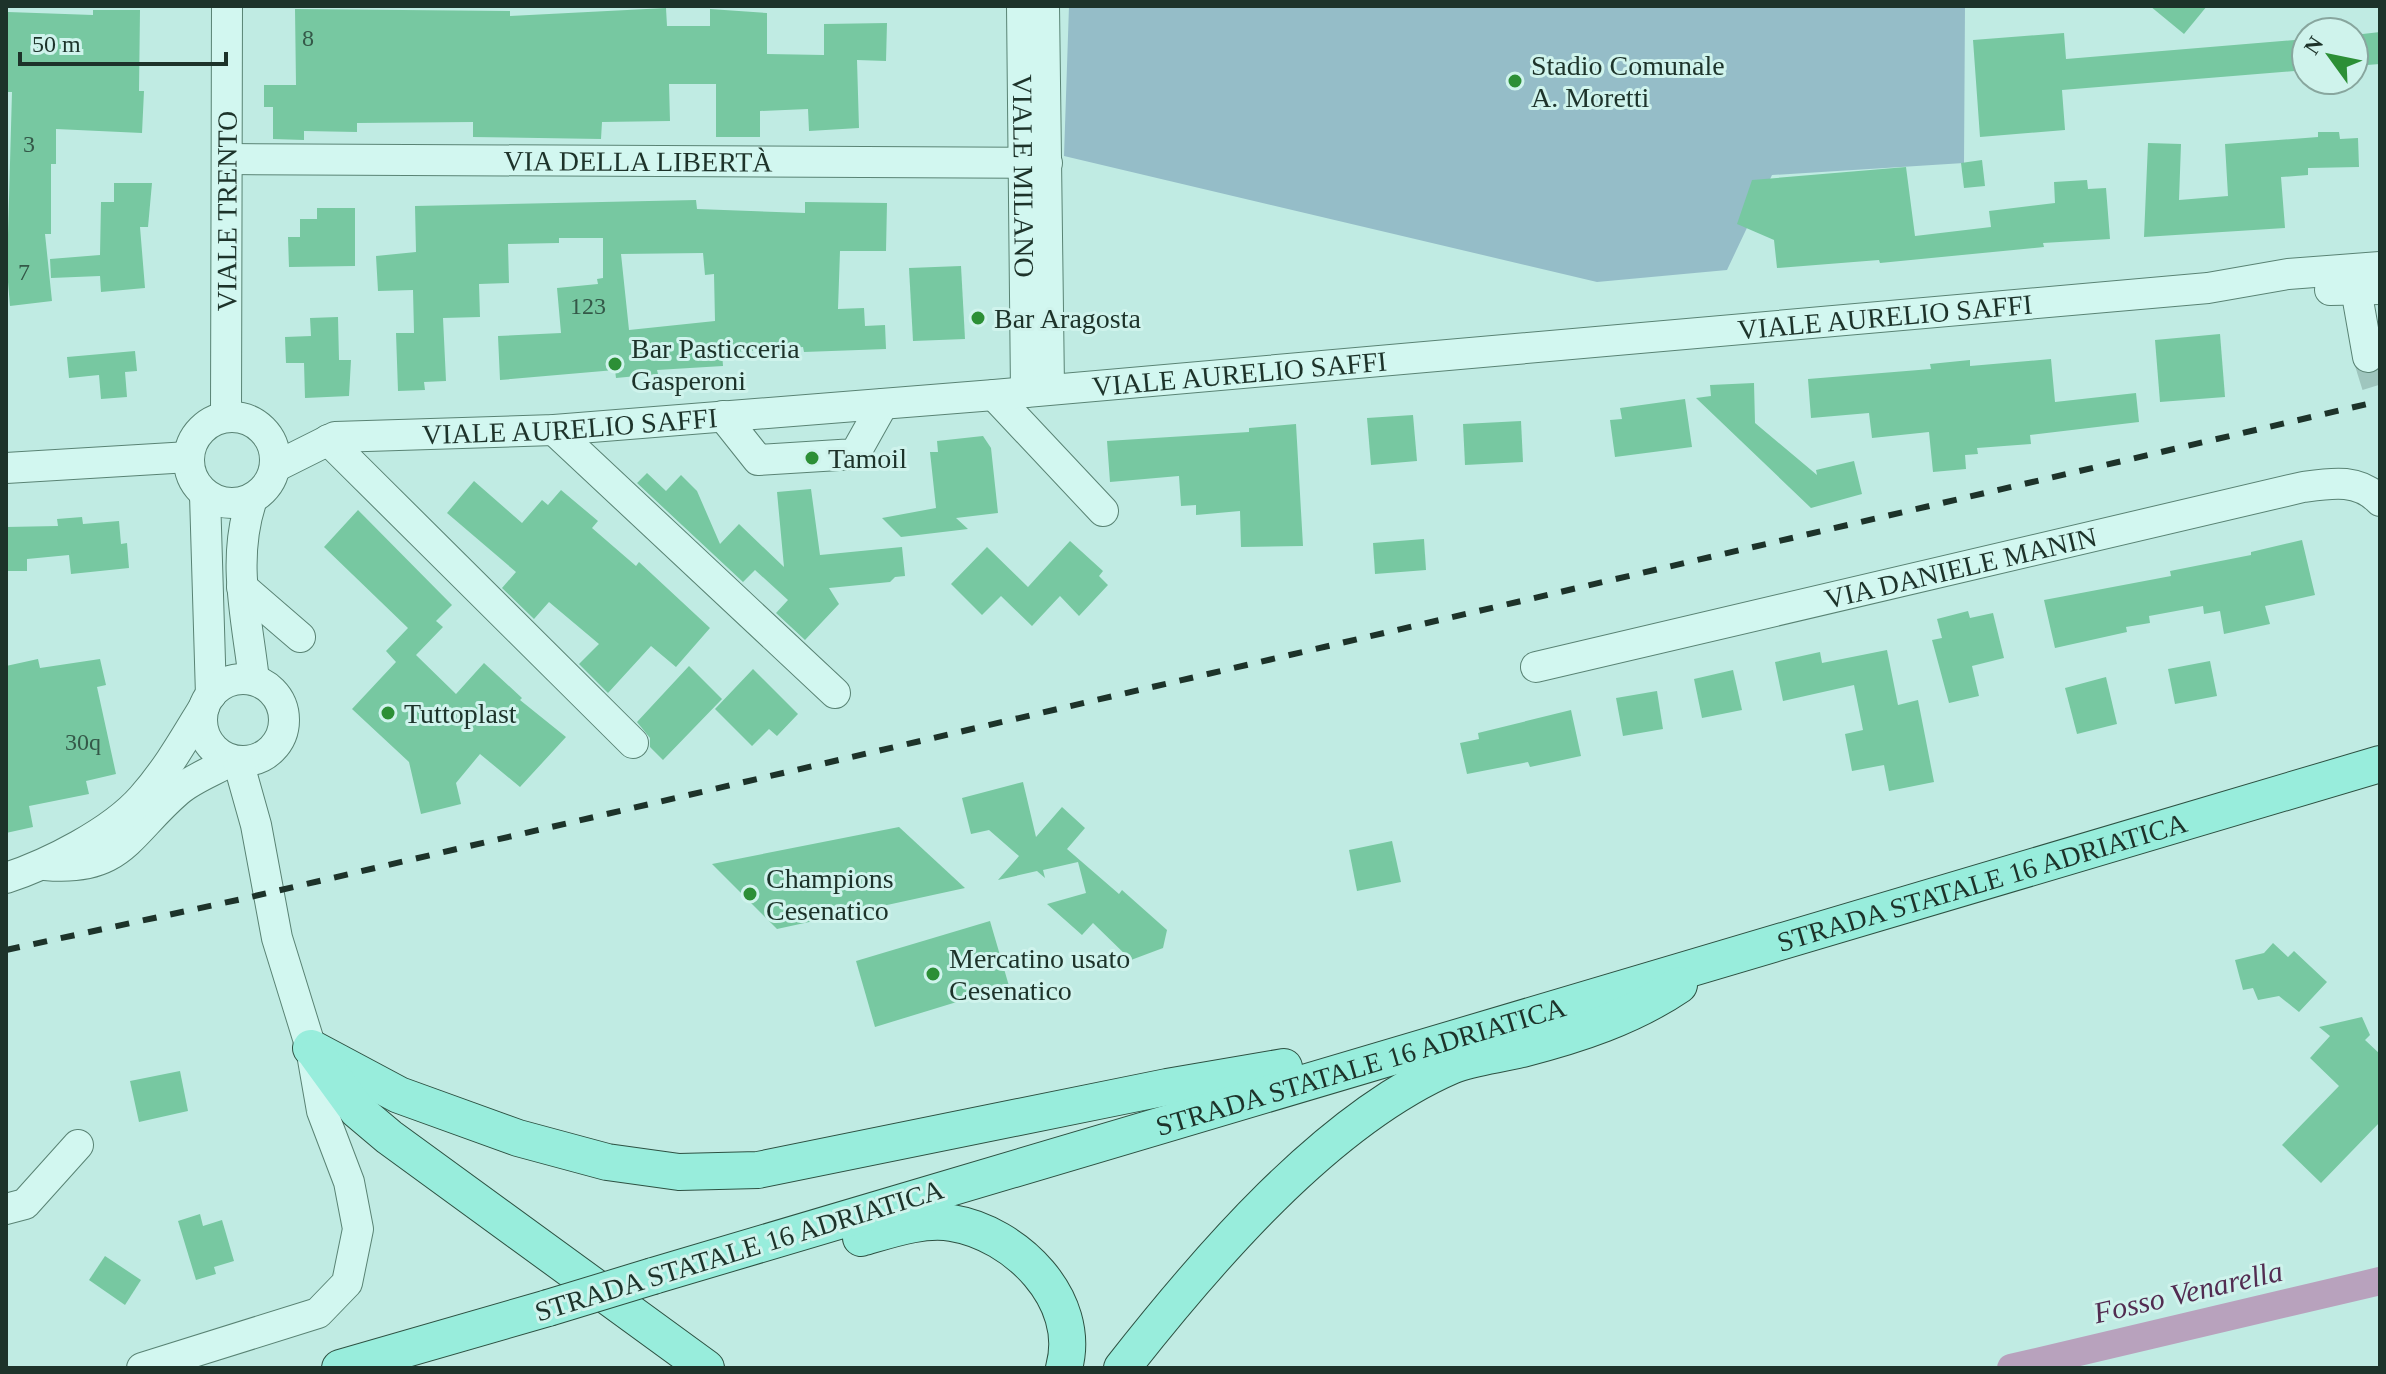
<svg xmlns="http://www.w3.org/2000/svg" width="2386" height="1374" font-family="Georgia,serif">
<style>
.garden{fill:#95bdc8}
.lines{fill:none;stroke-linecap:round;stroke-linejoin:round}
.canal{stroke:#b8a2bd;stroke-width:28}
.building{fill:#77c8a1;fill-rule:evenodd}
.minor-tunnel{stroke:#9fc6be;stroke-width:30;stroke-dasharray:30 15;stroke-linecap:butt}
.minor-casing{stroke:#598374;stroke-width:32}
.major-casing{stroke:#2d5142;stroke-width:38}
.minor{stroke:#d2f7f0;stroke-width:30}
.major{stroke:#98eddc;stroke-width:36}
.rail{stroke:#1d332a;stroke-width:6;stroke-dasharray:14 14;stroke-linecap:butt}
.major-bridge-casing{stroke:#2d5142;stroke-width:38;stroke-linecap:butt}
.major-bridge{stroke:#98eddc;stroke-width:36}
.poi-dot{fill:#2c8f36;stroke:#cff3ec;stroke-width:3}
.labels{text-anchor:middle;stroke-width:6;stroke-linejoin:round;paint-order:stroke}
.number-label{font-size:24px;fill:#345848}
.poi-label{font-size:28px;fill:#1d332a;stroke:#cff3ec;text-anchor:start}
.street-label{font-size:28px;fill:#1d332a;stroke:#cff3ec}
.water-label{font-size:30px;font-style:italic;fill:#522c51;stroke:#cff3ec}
</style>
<rect width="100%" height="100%" fill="#c0ebe3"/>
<polygon class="garden" points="1069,6 1965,6 1964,163 1772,175 1727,270 1597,282 1064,156"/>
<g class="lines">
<polyline class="canal" points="2011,1368 2380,1281"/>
</g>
<g class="building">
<polygon points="2150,6 2207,6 2184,34"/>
<polygon points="666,8 667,26 710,26 710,9 767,13 767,54 824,55 824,24 887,23 886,61 857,60 859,128 809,131 808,109 760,111 760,137 716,137 716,84 669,84 670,121 602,122 601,139 473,137 473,122 357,123 357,132 304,131 304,140 273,139 273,107 264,107 264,85 296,85 295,9 510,11 510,16"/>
<polygon points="93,10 140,10 139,91 144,91 142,133 56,129 56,164 51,164 51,234 45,234 52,301 10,306 7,270 12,92 6,92 8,12 93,15"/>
<polygon points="2380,32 2380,64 2354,66 2354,35"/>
<polygon points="2064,33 2066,59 2306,39 2306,70 2062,90 2065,130 1980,137 1973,40"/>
<polygon points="2318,132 2339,132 2340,139 2358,138 2359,167 2308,168 2308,175 2281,177 2285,228 2144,237 2148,143 2181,144 2179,200 2228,196 2225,144 2318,137"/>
<polygon points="1982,160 1985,186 1964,188 1961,163"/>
<polygon points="1906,167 1915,236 1991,227 1989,211 2055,203 2054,182 2087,180 2088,189 2106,188 2110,239 2043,243 2044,247 1880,263 1879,260 1777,268 1774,240 1737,224 1752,180"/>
<polygon points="114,183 152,183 148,227 140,227 145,288 101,292 100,276 51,278 50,259 100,255 101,202 114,202"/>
<path d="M 696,200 L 697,209 L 805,213 L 805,202 L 887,203 L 886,251 L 840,251 L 838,309 L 864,308 L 865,326 L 885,325 L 886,349 L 804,352 L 803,347 L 722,353 L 723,366 L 657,370 L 658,374 L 616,378 L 615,370 L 500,380 L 498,336 L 561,333 L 557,288 L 598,284 L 597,279 L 603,278 L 603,238 L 559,238 L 559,243 L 508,244 L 509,283 L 479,284 L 480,317 L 443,318 L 446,381 L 424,382 L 425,390 L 398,391 L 396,333 L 414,333 L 413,290 L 378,291 L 376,256 L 416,252 L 415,206 ZM 703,253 L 705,275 L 714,274 L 715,321 L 629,330 L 621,254 Z"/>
<polygon points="317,208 355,208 355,266 289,267 288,237 300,237 300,219 317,219"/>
<polygon points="961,266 965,339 913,341 909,268"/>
<polygon points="338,317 339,360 351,360 349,396 305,398 304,363 286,363 285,337 311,336 310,318"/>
<polygon points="2220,334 2225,397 2160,402 2155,340"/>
<polygon points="135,351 137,371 125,372 127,397 101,399 99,375 69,378 67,357"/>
<polygon points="2051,359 2055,402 2136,393 2139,422 2030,435 2031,444 1977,448 1978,454 1965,455 1966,469 1933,472 1929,432 1872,438 1869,413 1811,418 1808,379 1931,369 1930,364 1970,360 1970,366"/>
<polygon points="1754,383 1755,423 1817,475 1816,470 1854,461 1862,494 1811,508 1696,398 1711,396 1710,385"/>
<polygon points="1685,399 1692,447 1615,457 1610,420 1622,419 1620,408"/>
<polygon points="1413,415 1417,461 1371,465 1367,418"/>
<polygon points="1521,421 1523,462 1465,465 1463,424"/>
<polygon points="1296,424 1303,546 1241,547 1240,511 1196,515 1196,505 1181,506 1179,476 1110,482 1107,441 1249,432 1249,428"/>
<polygon points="983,436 991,448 998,513 956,518 968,529 901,537 882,518 936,508 930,452 938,452 937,441"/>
<polygon points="647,473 666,491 681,475 697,491 720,544 739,524 784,567 777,492 811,489 820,555 902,547 905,576 895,577 890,582 829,588 839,604 805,640 776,613 788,600 755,570 743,582 637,483"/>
<polygon points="474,481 522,523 542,500 548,505 561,490 598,521 592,528 636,566 639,562 710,628 676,667 651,646 608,693 579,664 599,644 549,602 534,619 502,588 516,572 447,513"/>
<polygon points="358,510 452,605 436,621 443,627 416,655 456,694 484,663 522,698 520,700 566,737 520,787 480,754 456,783 461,804 421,814 409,762 352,709 396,662 386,651 408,628 324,547"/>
<polygon points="82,517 83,524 119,521 121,544 127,543 129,568 71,574 69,555 27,559 27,571 6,571 6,527 58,526 57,519"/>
<polygon points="1424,539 1426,570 1375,574 1373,543"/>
<polygon points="2302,540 2315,595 2265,606 2270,624 2224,634 2220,611 2204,614 2203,606 2149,616 2150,623 2126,627 2127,632 2055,648 2044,600 2171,576 2170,571 2251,555 2251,552"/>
<polygon points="1070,541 1103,571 1099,576 1108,585 1079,616 1060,596 1032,626 1001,596 982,615 951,584 987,547 1028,587"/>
<polygon points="1968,611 1970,618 1993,613 2004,658 1972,666 1979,696 1949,703 1932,640 1942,638 1937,619"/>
<polygon points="1887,650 1898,705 1918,700 1934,782 1889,791 1884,765 1852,771 1845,734 1863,730 1854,685 1783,701 1775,662 1820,652 1822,663"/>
<polygon points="38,659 40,668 100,659 106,685 97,687 116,774 86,781 89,794 29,806 33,827 6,833 6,666"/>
<polygon points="2210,661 2217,696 2175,704 2168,669"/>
<polygon points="689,666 722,699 663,760 650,747 650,738 637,722"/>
<polygon points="753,669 798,714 777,736 769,729 752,746 715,709"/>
<polygon points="1733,670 1742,710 1702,718 1694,679"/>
<polygon points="2106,677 2117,724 2077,734 2065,688"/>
<polygon points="1657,691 1663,729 1623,736 1616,698"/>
<polygon points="1571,710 1581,756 1530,767 1528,762 1467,774 1460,743 1479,739 1478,733"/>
<polygon points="1023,782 1036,837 1062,807 1085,828 1067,849 1119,894 1122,890 1167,930 1163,948 1131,960 1093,923 1082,935 1047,904 1086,893 1078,862 1043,870 1045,878 1037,871 998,880 1019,856 989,830 971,834 962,798"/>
<polygon points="899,827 965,888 777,929 712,864"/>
<polygon points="1392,841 1401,882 1357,891 1349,850"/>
<polygon points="990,921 1009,986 875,1027 856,961"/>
<polygon points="2273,943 2288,957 2294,951 2327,982 2299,1012 2279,996 2258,1000 2253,988 2243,990 2235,960 2264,953"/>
<polygon points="2362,1017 2370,1035 2365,1040 2380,1054 2380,1122 2321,1183 2282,1145 2339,1086 2310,1058 2330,1036 2319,1027"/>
<polygon points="180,1071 188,1111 139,1122 130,1081"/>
<polygon points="200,1214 203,1226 222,1220 234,1261 214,1267 216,1274 196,1280 178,1221"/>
<polygon points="105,1256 141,1280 125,1305 89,1280"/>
</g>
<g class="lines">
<polyline class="minor-tunnel" points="2368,357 2380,396"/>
<defs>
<g id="minor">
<path id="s1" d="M 1022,6 L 1026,392"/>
<polyline points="1044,6 1049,388"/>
<path id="s2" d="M 228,159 L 1047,163"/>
<polyline points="2356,289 2368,357"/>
<polyline points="2330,290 2380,289"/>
<polyline points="994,395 1103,511"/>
<polyline points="723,416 758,460 855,454 883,404"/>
<circle cx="232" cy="460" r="43"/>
<path id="s3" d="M 226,417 L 227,6"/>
<polyline points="554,430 835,693"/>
<polyline points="328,440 633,743"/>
<path id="s4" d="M 275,467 L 335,437 L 554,430 L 994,395 L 2208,288 L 2288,274 L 2380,267"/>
<polyline points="6,468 189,457"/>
<polyline points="205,495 211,695"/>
<path d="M 252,499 C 231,559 247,618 254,680"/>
<polyline points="242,587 300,637"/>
<path id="s5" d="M 1536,667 L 2303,487 C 2331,483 2359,478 2380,501"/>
<circle cx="243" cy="720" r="41"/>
<path d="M 45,865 C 122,872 128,834 178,791 C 193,778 216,770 232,760"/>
<path d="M 6,878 C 49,864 112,832 142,798 C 167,770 185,738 204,707"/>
<polyline points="6,1209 25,1204 78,1145"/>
<polyline points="142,1368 318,1313 347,1283 358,1229 349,1182 322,1111 311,1048 277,938 256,825 238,761"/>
</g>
<g id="major">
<polyline points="311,1048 399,1095 518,1138 607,1162 679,1172 758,1170 1167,1087 1284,1067"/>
<polyline points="317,1055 357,1110 389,1137 706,1368"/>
<path d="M 861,1238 C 889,1230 923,1218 952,1223 C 1015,1233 1083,1299 1064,1368"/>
<path id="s6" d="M 653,1276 L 2380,764"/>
<polyline points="340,1368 548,1308"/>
<path d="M 1122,1368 C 1206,1261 1326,1120 1451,1066 C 1473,1057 1499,1055 1522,1049 C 1577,1035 1632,1017 1679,985"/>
</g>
</defs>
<use href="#minor" class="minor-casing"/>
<use href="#major" class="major-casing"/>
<use href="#minor" class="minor"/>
<use href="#major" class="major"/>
<polyline class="rail" points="6,950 242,899 2380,401"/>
<defs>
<polyline id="major-bridge" points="548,1308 653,1276"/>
</defs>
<use href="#major-bridge" class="major-bridge-casing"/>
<use href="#major-bridge" class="major-bridge"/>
</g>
<g class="poi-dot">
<circle cx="1515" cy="81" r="8"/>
<circle cx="978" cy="318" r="8"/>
<circle cx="615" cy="364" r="8"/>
<circle cx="812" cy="458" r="8"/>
<circle cx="388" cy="713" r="8"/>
<circle cx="750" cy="894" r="8"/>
<circle cx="933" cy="974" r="8"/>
</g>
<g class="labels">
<g class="number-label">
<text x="308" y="46">8</text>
<text x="29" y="152">3</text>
<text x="24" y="280">7</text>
<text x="588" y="314">123</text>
<text x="83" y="750">30q</text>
</g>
<g class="poi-label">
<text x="1531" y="75">Stadio Comunale<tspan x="1531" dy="32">A. Moretti</tspan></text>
<text x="994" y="328">Bar Aragosta</text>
<text x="631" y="358">Bar Pasticceria<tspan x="631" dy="32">Gasperoni</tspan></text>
<text x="828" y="468">Tamoil</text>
<text x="404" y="723">Tuttoplast</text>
<text x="766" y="888">Champions<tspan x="766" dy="32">Cesenatico</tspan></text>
<text x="949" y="968">Mercatino usato<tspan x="949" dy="32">Cesenatico</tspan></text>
</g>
<g class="street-label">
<text dy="10" stroke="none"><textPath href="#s2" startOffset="410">VIA DELLA LIBERTÀ</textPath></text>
<text dy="10" stroke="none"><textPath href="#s1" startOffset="170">VIALE MILANO</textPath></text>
<text dy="10" stroke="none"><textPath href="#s3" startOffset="206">VIALE TRENTO</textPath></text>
<text dy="10" stroke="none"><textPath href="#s4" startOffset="1622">VIALE AURELIO SAFFI</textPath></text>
<text dy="10" stroke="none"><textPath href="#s4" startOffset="974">VIALE AURELIO SAFFI</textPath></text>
<text dy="10" stroke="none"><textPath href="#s4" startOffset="302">VIALE AURELIO SAFFI</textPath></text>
<text dy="10" stroke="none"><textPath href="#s5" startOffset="436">VIA DANIELE MANIN</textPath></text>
<text dy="10" stroke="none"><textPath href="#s6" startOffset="1386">STRADA STATALE 16 ADRIATICA</textPath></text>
<text dy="10" stroke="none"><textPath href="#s6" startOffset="738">STRADA STATALE 16 ADRIATICA</textPath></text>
<text transform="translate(739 1250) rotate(-17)" y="10">STRADA STATALE 16 ADRIATICA</text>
</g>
<g class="water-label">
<text transform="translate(2188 1292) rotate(-13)" y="10">Fosso Venarella</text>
</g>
</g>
<rect width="2386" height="1374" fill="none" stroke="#1d332a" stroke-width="16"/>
<g transform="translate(2330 56) rotate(303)"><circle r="38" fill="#cff3ec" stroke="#88a69e" stroke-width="2"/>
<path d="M0-6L14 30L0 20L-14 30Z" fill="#2c8f36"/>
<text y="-12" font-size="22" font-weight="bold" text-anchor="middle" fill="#1d332a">N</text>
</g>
<path d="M20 52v12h206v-12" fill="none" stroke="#1d332a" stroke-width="4"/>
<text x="32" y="52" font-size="24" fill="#1d332a" stroke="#cff3ec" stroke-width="6" paint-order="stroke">50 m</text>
</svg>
